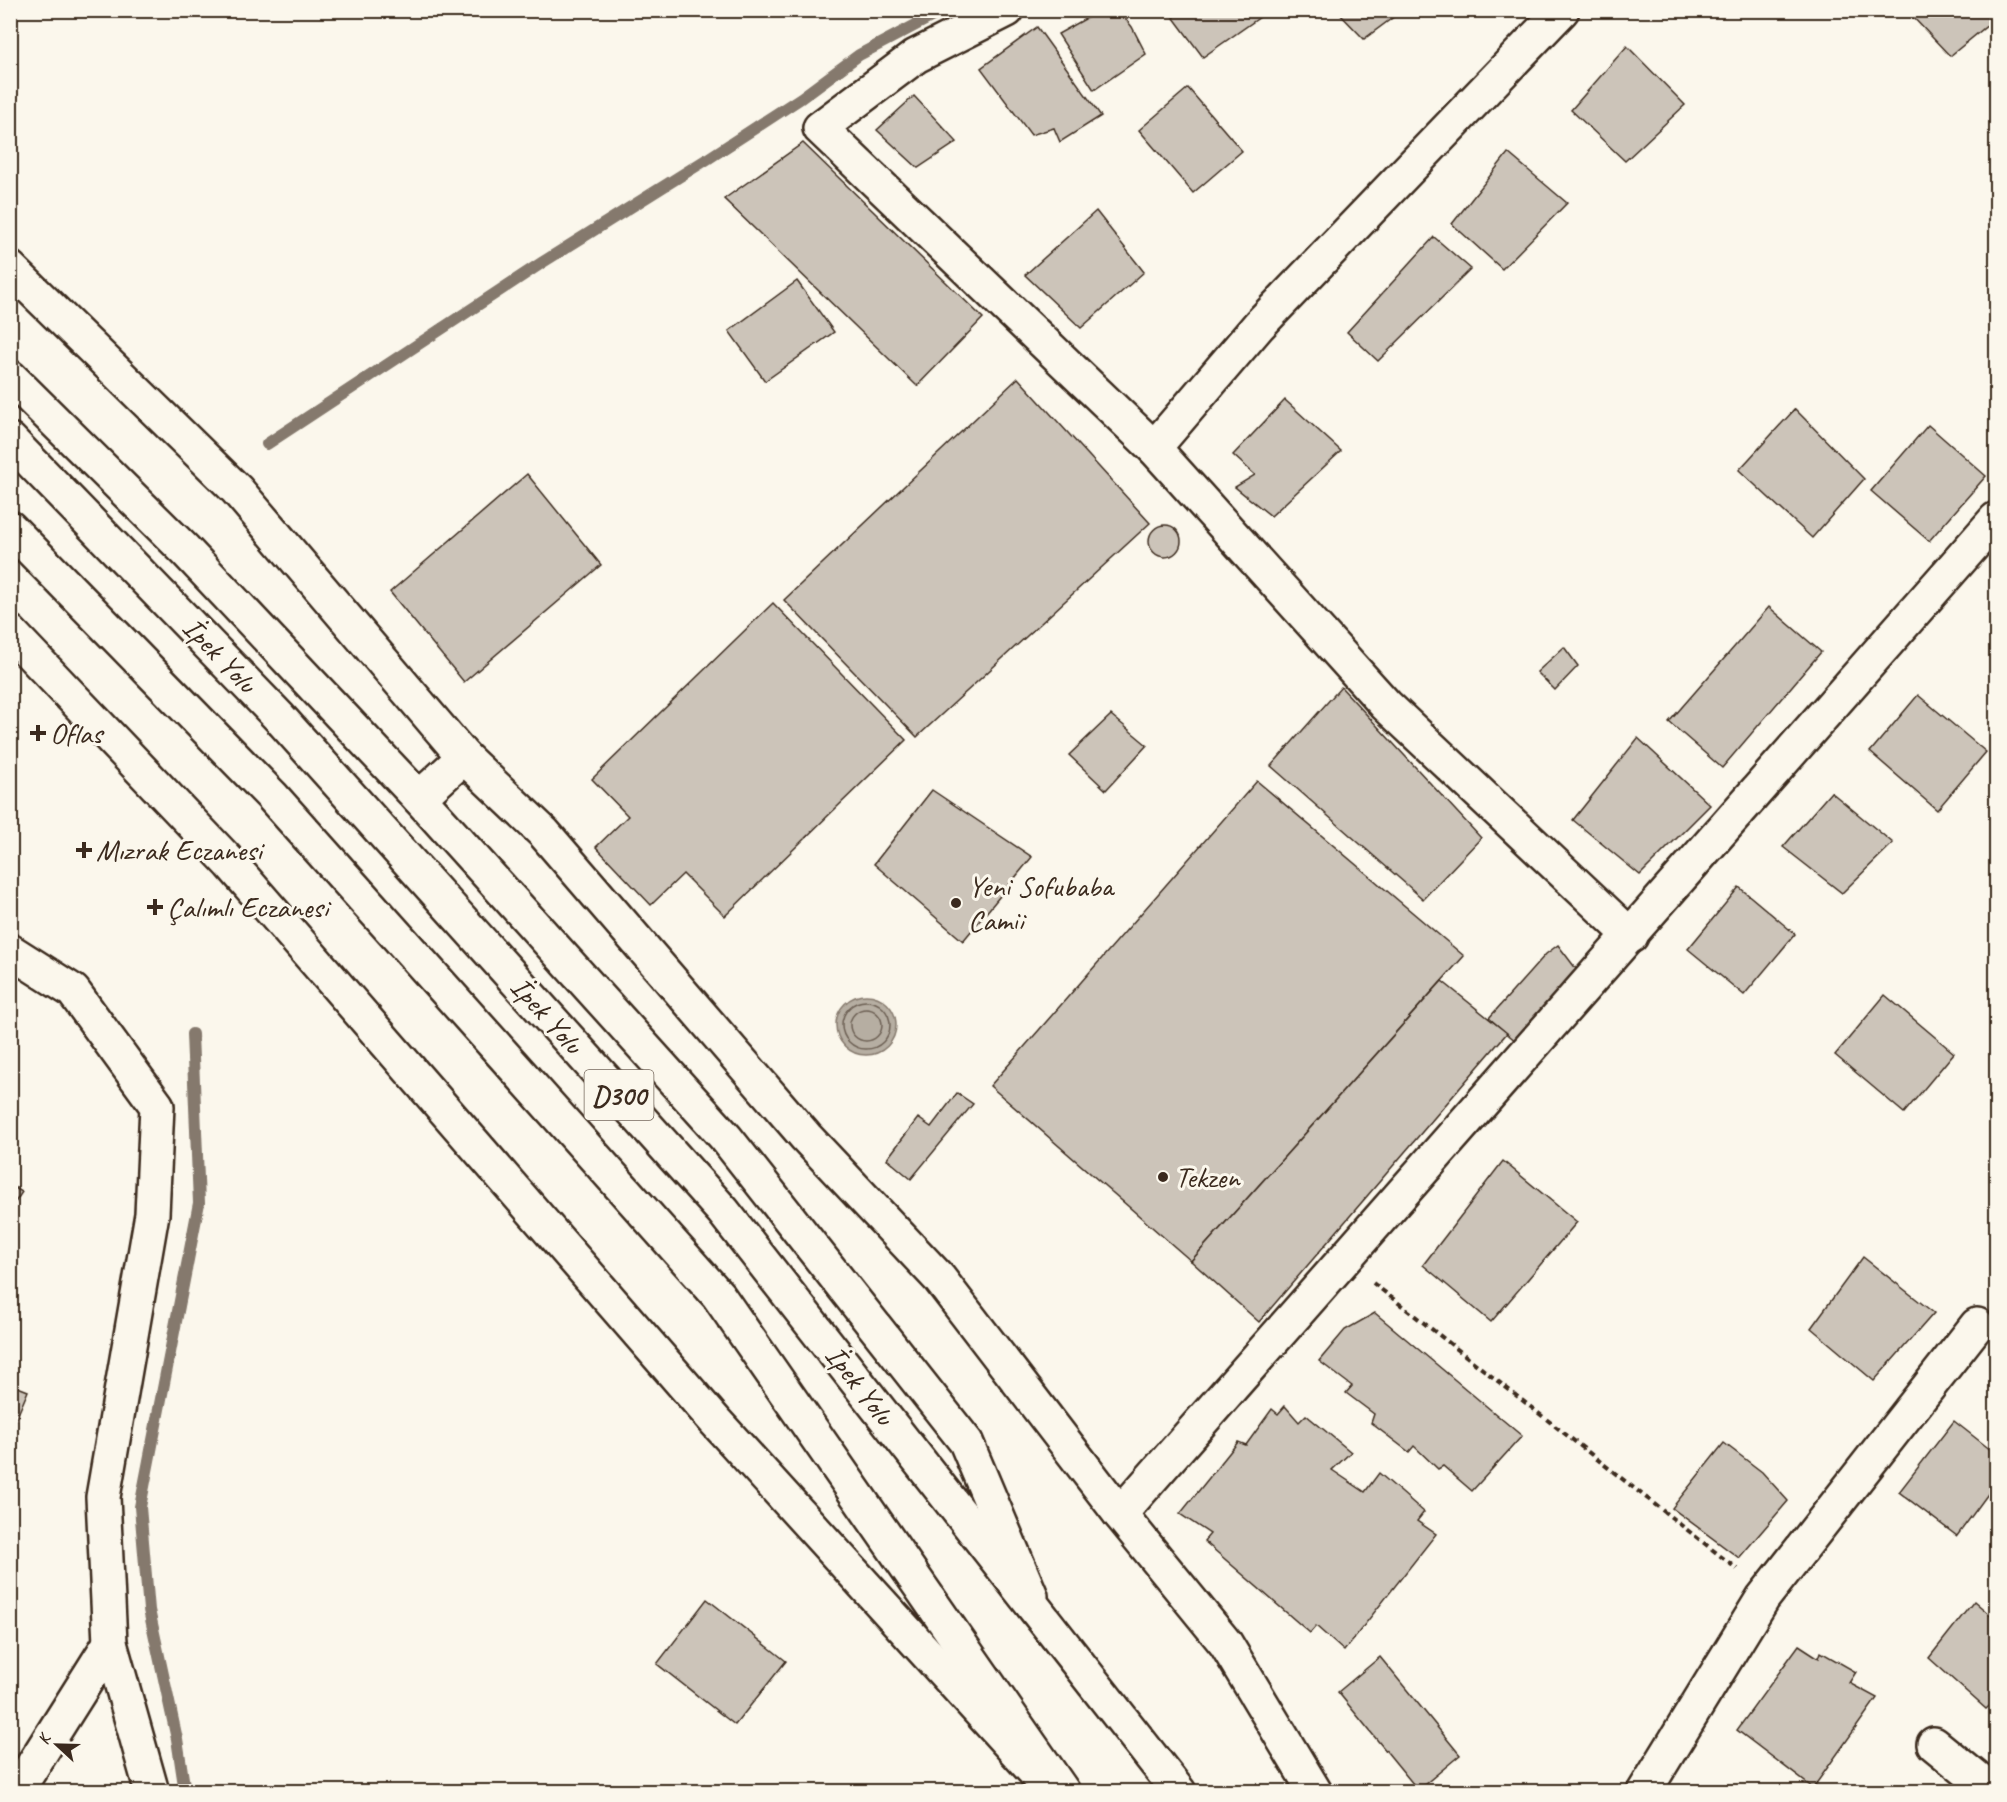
<svg xmlns="http://www.w3.org/2000/svg" width="2007" height="1802" font-family="Caveat,sans-serif">
<style>
.water{fill:#b6aea2;stroke:#85796d;stroke-width:1.5}
.lines{fill:none;stroke-linecap:round;stroke-linejoin:round}
.shore{stroke:#6c5f53;stroke-width:1.5}
.stream{stroke:#85796d;stroke-width:12}
.building{fill:#ccc4b9;stroke:#3b2a1e;stroke-width:1.5}
.minor-casing{stroke:#3b2a1e;stroke-width:38}
.tertiary-casing{stroke:#3b2a1e;stroke-width:38}
.trunk-casing{stroke:#3b2a1e;stroke-width:38}
.path{stroke:#3b2a1e;stroke-width:4;stroke-dasharray:6 4.5;stroke-linecap:butt}
.minor{stroke:#fbf7ec;stroke-width:33}
.tertiary{stroke:#fbf7ec;stroke-width:33}
.trunk{stroke:#fbf7ec;stroke-width:33}
.poi-dot{fill:#3b2a1e;stroke:#fbf7ec;stroke-width:2}
.labels{text-anchor:middle;stroke-width:6;stroke-linejoin:round;paint-order:stroke}
.shield{fill:#fbf7ec;stroke:#75685c;stroke-width:1.5}
.shield-label{font-size:28px;font-weight:bold;fill:#3b2a1e}
.street-label{font-size:30px;fill:#3b2a1e;stroke:#fbf7ec}
.poi-label{font-size:30px;fill:#3b2a1e;stroke:#fbf7ec;text-anchor:start}
</style>
<rect width="100%" height="100%" fill="#fbf7ec"/>
<filter id="ink" filterUnits="userSpaceOnUse"><feTurbulence type="fractalNoise" baseFrequency=".0167" numOctaves="2"/><feDisplacementMap in="SourceGraphic" scale="12" xChannelSelector="R" yChannelSelector="G"/><feConvolveMatrix kernelMatrix="1 2 1 2 8 2 1 2 1" color-interpolation-filters="sRGB"/></filter>
<g filter="url(#ink)">
<circle class="water" cx="866" cy="1025" r="30"/>
<g class="lines">
<g class="shore">
<circle cx="866" cy="1025" r="24"/>
<circle cx="866" cy="1025" r="16"/>
</g>
<g class="stream">
<polyline points="267,444 543,262 709,158 801,98 859,55 944,10"/>
<polyline points="185,1792 177,1739 149,1610 140,1507 199,1203 192,1034"/>
</g>
</g>
<g class="building">
<polygon points="1101,10 1119,10 1132,27 1146,54 1094,90 1058,34"/>
<polygon points="1168,10 1270,10 1203,57"/>
<polygon points="1336,10 1403,10 1364,39"/>
<polygon points="1914,10 1991,10 1989,24 1950,56 1910,14"/>
<polygon points="1037,27 1101,116 1060,142 1054,128 1031,135 981,68"/>
<polygon points="1627,46 1685,105 1625,161 1571,110"/>
<polygon points="1188,88 1242,151 1193,193 1139,130"/>
<polygon points="914,96 957,142 918,168 877,130"/>
<polygon points="803,143 983,318 917,386 724,199"/>
<polygon points="1508,153 1567,203 1502,269 1452,224"/>
<polygon points="1096,211 1144,272 1081,328 1025,275"/>
<polygon points="1434,237 1471,269 1378,361 1347,332"/>
<polygon points="797,281 834,332 765,381 729,331"/>
<polygon points="1018,378 1150,523 917,737 784,600"/>
<polygon points="1285,400 1341,451 1271,516 1235,487 1255,475 1233,455"/>
<polygon points="1795,409 1864,479 1812,538 1739,470"/>
<polygon points="1928,425 1986,476 1929,541 1871,491"/>
<polygon points="527,474 601,565 464,682 390,592"/>
<circle cx="1165" cy="541" r="16"/>
<polygon points="773,603 906,740 725,916 683,874 651,905 596,847 628,816 592,779"/>
<polygon points="1769,607 1821,652 1722,768 1669,722"/>
<polygon points="1564,647 1578,666 1555,690 1537,672"/>
<polygon points="1341,687 1481,838 1423,899 1271,766"/>
<polygon points="1918,695 1986,752 1937,810 1870,752"/>
<polygon points="1111,715 1147,745 1106,790 1069,755"/>
<polygon points="1638,738 1710,805 1640,875 1573,820"/>
<polygon points="1257,781 1464,956 1191,1261 990,1086"/>
<polygon points="932,790 1032,857 963,941 874,864"/>
<polygon points="1831,792 1893,843 1842,893 1783,847"/>
<polygon points="1739,887 1795,934 1744,995 1688,949"/>
<polygon points="1558,945 1577,970 1518,1043 1489,1018 1546,954"/>
<polygon points="1442,981 1507,1033 1259,1322 1191,1261"/>
<polygon points="1885,995 1954,1053 1904,1113 1835,1055"/>
<polygon points="957,1093 973,1104 911,1179 887,1159 918,1118 931,1127"/>
<polygon points="1503,1161 1577,1222 1491,1322 1423,1265"/>
<polygon points="10,1185 22,1192 10,1210"/>
<polygon points="1863,1257 1934,1313 1874,1381 1811,1328"/>
<polygon points="1375,1313 1522,1436 1472,1491 1443,1466 1438,1469 1414,1446 1409,1452 1371,1423 1374,1414 1346,1393 1352,1386 1319,1361 1345,1330"/>
<polygon points="10,1384 28,1391 10,1433"/>
<polygon points="1285,1406 1299,1422 1306,1415 1351,1452 1332,1470 1365,1492 1379,1473 1424,1512 1417,1521 1436,1534 1344,1651 1316,1626 1310,1633 1204,1541 1210,1534 1180,1514 1238,1442 1246,1445 1272,1409 1278,1414"/>
<polygon points="1954,1421 1996,1454 1996,1483 1957,1536 1899,1492"/>
<polygon points="1724,1443 1762,1472 1788,1501 1739,1558 1672,1508"/>
<polygon points="707,1599 786,1661 735,1725 657,1664"/>
<polygon points="1974,1601 1996,1620 1996,1700 1986,1709 1929,1658"/>
<polygon points="1799,1645 1819,1658 1821,1652 1856,1672 1849,1683 1877,1698 1813,1788 1737,1730"/>
<polygon points="1380,1657 1460,1755 1418,1790 1338,1692"/>
</g>
<g class="lines">
<defs>
<g id="minor">
<polyline points="1007,10 916,56 820,128 1154,448 1386,705 1631,936"/>
<polyline points="10,268 237,490 464,757 419,798"/>
<polyline points="1154,448 1259,325 1562,10"/>
<polyline points="464,757 544,833 806,1137 939,1278 1120,1514 1226,1644 1315,1792"/>
<polyline points="10,951 73,991 157,1106 152,1214 103,1497 110,1643 152,1792"/>
<polyline points="1120,1514 1996,519"/>
<polyline points="1934,1744 1993,1792"/>
<polyline points="16,1792 110,1643"/>
<polyline points="1644,1792 1763,1598 1977,1325"/>
</g>
<g id="tertiary">
<polyline points="10,377 185,550 419,798 726,1138 966,1442 1031,1596"/>
<polyline points="10,632 231,864 716,1422 1042,1780"/>
</g>
<g id="trunk">
<polyline points="10,440 279,717 723,1211 1179,1792"/>
<polyline points="10,528 272,796 718,1295 1063,1792"/>
</g>
</defs>
<use href="#minor" class="minor-casing"/>
<use href="#tertiary" class="tertiary-casing"/>
<use href="#trunk" class="trunk-casing"/>
<polyline class="path" points="1373,1283 1737,1569"/>
<use href="#minor" class="minor"/>
<use href="#tertiary" class="tertiary"/>
<use href="#trunk" class="trunk"/>
</g>
</g>
<g class="poi-dot">
<path d="M35 724h6v6h6v6h-6v6h-6v-6h-6v-6h6z"/>
<path d="M81 841h6v6h6v6h-6v6h-6v-6h-6v-6h6z"/>
<circle cx="956" cy="903" r="6"/>
<path d="M152 898h6v6h6v6h-6v6h-6v-6h-6v-6h6z"/>
<circle cx="1163" cy="1177" r="6"/>
</g>
<g class="labels">
<rect class="shield" x="584.5" y="1070" width="69" height="50" rx="4.5"/>
<g class="shield-label">
<text x="619" y="1105">D300</text>
</g>
<g class="street-label">
<text transform="translate(220 655) rotate(46)" y="10">İpek Yolu</text>
<text transform="translate(547 1015) rotate(48)" y="10">İpek Yolu</text>
<text transform="translate(860 1385) rotate(52)" y="10">İpek Yolu</text>
</g>
<g class="poi-label">
<text x="50" y="743">Oflas</text>
<text x="96" y="860">Mızrak Eczanesi</text>
<text x="968" y="896">Yeni Sofubaba<tspan x="968" dy="34">Camii</tspan></text>
<text x="167" y="917">Çalımlı Eczanesi</text>
<text x="1175" y="1187">Tekzen</text>
</g>
</g>
<rect width="2007" height="1802" fill="none" stroke="#fbf7ec" stroke-width="36"/>
<rect x="18" y="18" width="1971" height="1766" fill="none" stroke="#3b2a1e" stroke-width="2" filter="url(#ink)"/>
<g transform="translate(57 1745) rotate(292)" stroke="#fbf7ec" stroke-width="4.5" paint-order="stroke">
<path d="M0-4.5L10 22L0 15L-10 22Z" fill="#3b2a1e"/>
<text y="-9" font-size="16" font-weight="bold" text-anchor="middle" fill="#3b2a1e">K</text>
</g>
</svg>
